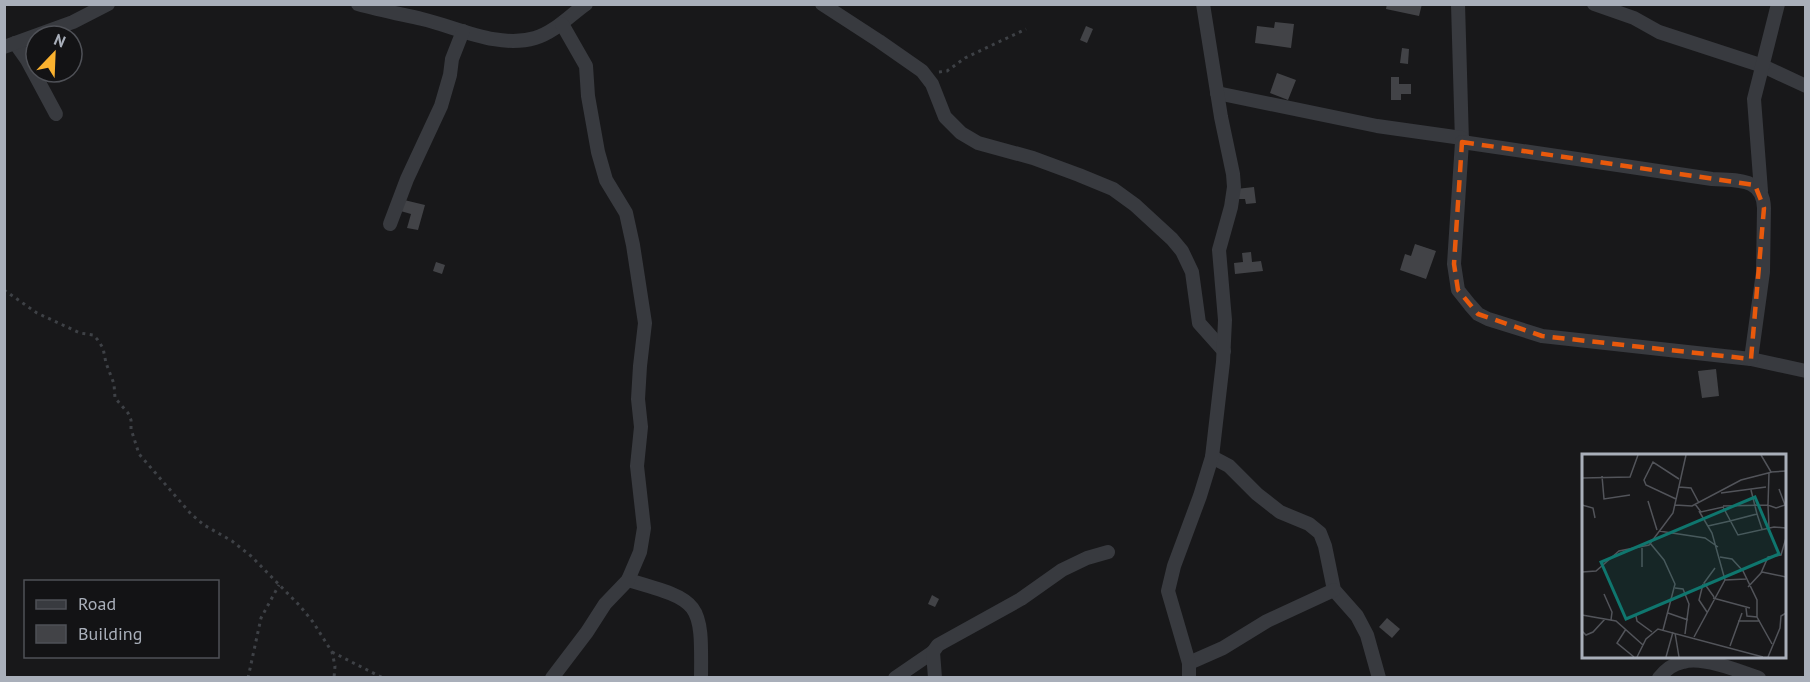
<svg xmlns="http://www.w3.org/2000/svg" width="1810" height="682" font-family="'PT Sans',sans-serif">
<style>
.building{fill:#424347}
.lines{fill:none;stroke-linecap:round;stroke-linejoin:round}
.path{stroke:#3e4146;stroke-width:3;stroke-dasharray:3 4.5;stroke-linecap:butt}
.minor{stroke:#383a3f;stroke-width:14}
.marked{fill:none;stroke:#e8590c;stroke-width:4.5;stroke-dasharray:12 8;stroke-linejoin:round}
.inset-road{fill:none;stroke:#52545a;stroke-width:1.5}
.view{fill:#0f766e;fill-opacity:0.15;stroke:#0f766e;stroke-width:3}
.inset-edge{fill:none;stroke:#a9afba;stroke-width:3}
</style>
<rect width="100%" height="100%" fill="#18181a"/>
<g class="building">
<polygon points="1387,4 1422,4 1419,16 1386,9"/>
<polygon points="1275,22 1294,24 1291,48 1255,43 1257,26 1274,28"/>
<polygon points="1086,26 1093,29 1087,43 1080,40"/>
<polygon points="1402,48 1409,49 1408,64 1400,63"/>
<polygon points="1277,73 1296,80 1288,100 1270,93"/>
<polygon points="1391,77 1399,77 1399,84 1411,84 1411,94 1401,94 1401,100 1391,100"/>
<polygon points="1254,187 1256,203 1246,204 1245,199 1237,199 1236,189"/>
<polygon points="400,199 425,205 418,230 407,228 411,214 397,210"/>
<polygon points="1415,244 1436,251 1426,279 1400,270 1405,254 1411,256"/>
<polygon points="1251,252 1252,262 1261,261 1263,271 1235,274 1234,263 1243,262 1242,253"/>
<polygon points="436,262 445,265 442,274 433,271"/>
<polygon points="1716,369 1719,396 1702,398 1698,371"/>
<polygon points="932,595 939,599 935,607 928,604"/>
<polygon points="1387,618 1400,629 1392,638 1379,627"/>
</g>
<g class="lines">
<g class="path">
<polyline points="939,72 947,71 965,58 1026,29"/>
<polyline points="4,290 37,313 80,333 93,335 97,339 103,348 106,363 114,384 115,398 128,413 131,420 131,429 139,454 191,514 204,525 232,541 251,556 300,606 313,622 332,652 335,666 334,678"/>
<polyline points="332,652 383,678"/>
<polyline points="248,678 261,618 279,585"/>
</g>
<g class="minor">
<path d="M 358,4 C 379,10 400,14 422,19 C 457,27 498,49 535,38 C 555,32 569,16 586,4"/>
<polyline points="822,4 879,41 922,71 932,84 945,117 961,133 978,143 1033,158 1079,175 1113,189 1135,205 1172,239 1182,251 1192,272 1199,323 1224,351"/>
<polyline points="1458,4 1462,142 1454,264 1458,290 1470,305 1478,314 1488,319 1542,336 1751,359 1806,371"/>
<polyline points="1594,4 1634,18 1659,32 1763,66 1806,86"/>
<polyline points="15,43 27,60 56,114"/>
<polyline points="4,47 73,22 108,4"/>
<polyline points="1217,93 1377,126 1462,138"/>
<path d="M 1462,142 L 1712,179 C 1737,181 1763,177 1764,208 L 1763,272 L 1751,359"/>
<polyline points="1761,191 1754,99 1778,4"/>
<polyline points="390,224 407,179 441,106 450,75 452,59 463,31"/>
<polyline points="1212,457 1229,466 1257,494 1280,512 1309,524 1320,533 1325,546 1334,590 1357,616 1367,635 1379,678"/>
<path d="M 628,580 C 701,601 702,601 701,678"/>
<polyline points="1189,663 1223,648 1267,621 1334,590"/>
<polyline points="552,678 587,632 605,604 628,580 640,552 644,528 637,466 641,427 638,399 640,366 645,323 633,245 626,213 606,180 598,152 588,96 586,66 562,24"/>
<polyline points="895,678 933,652"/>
<polyline points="935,678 933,652 938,645 1021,599 1062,570 1087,558 1108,552"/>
<polyline points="1189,678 1189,663 1168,591 1174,566 1200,496 1212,457 1223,362 1225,320 1219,250 1231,207 1234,187 1233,174 1221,117 1203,4"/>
<path d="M 1659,678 C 1665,670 1673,664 1683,662 C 1702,656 1740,671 1759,678"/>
</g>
</g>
<path class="marked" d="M 1462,142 L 1755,185 L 1764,208 L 1751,359 L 1542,336 L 1478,314 L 1458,290 L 1454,264 Z"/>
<g transform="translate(1582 454)">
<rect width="204" height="204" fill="#18181a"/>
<path class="inset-road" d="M 179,1 L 189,18 L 204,17M 20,22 L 22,45 L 48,41M 0,24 L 48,23 L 56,1M 97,33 L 109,34 L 117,49M 169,36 L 175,60M 139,39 L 184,33M 94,45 L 64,31 L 62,26 L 71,8 L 97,25M 66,47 L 75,76M 113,50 L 119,58 L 141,53 L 156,81 L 192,73 L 204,74M 0,51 L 11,54 L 13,64M 93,51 L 110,52 L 159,26 L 190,18M 141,52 L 186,51 L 187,19M 117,57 L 130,79 L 143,126M 148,67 L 175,60 L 180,75M 126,72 L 148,67M 187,74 L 186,51 L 194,54 L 203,51 L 197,35M 77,77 L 123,84 L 136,93M 68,89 L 82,106 L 93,130 L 81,176M 60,94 L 60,113M 138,103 L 150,105 L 161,117 L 175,146 L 175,163 L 190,190M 0,118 L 14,117 L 37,97 L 67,91 L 91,59 L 104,1M 180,118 L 204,123M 121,130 L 117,146 L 125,158M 166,133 L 179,119 L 186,103 L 199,101 L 204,84M 93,134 L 101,135 L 107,150 L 103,180M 22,140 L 30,158 L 29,166M 132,143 L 122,129 L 133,114M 131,144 L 168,154M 164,154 L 165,162 L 175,163M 86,159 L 106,166M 0,161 L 34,167 L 61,191M 54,162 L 55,167 L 70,178M 156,167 L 178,167M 44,175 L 35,189 L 52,203M 0,177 L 4,181 L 11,178 L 23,165M 93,179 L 97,203M 112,183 L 143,126 L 164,125M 148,192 L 160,159M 55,203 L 64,185 L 76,175 L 181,203M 84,203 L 91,178M 186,203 L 198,174 L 199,162 L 204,159"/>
<path class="view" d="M 173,43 L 197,100 L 44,165 L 19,108 Z"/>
<rect width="204" height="204" class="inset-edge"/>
</g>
<rect width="1810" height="682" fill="none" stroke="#a9afba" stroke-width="12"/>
<rect x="24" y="580" width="195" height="78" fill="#131315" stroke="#4f5157" stroke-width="1.5"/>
<rect x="36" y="600" width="30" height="9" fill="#383a3f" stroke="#4f5157" stroke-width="1.5"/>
<text x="78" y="610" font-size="18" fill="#a9afba">Road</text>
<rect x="36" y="625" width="30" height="18" fill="#424347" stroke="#4f5157" stroke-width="1.5"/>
<text x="78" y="640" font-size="18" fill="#a9afba">Building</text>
<g transform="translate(54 54) rotate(23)"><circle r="28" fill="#131315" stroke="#4f5157" stroke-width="1.5"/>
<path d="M0-4.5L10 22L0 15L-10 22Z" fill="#fbb22f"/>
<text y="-9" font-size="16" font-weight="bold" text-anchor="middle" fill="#a9afba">N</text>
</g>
</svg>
